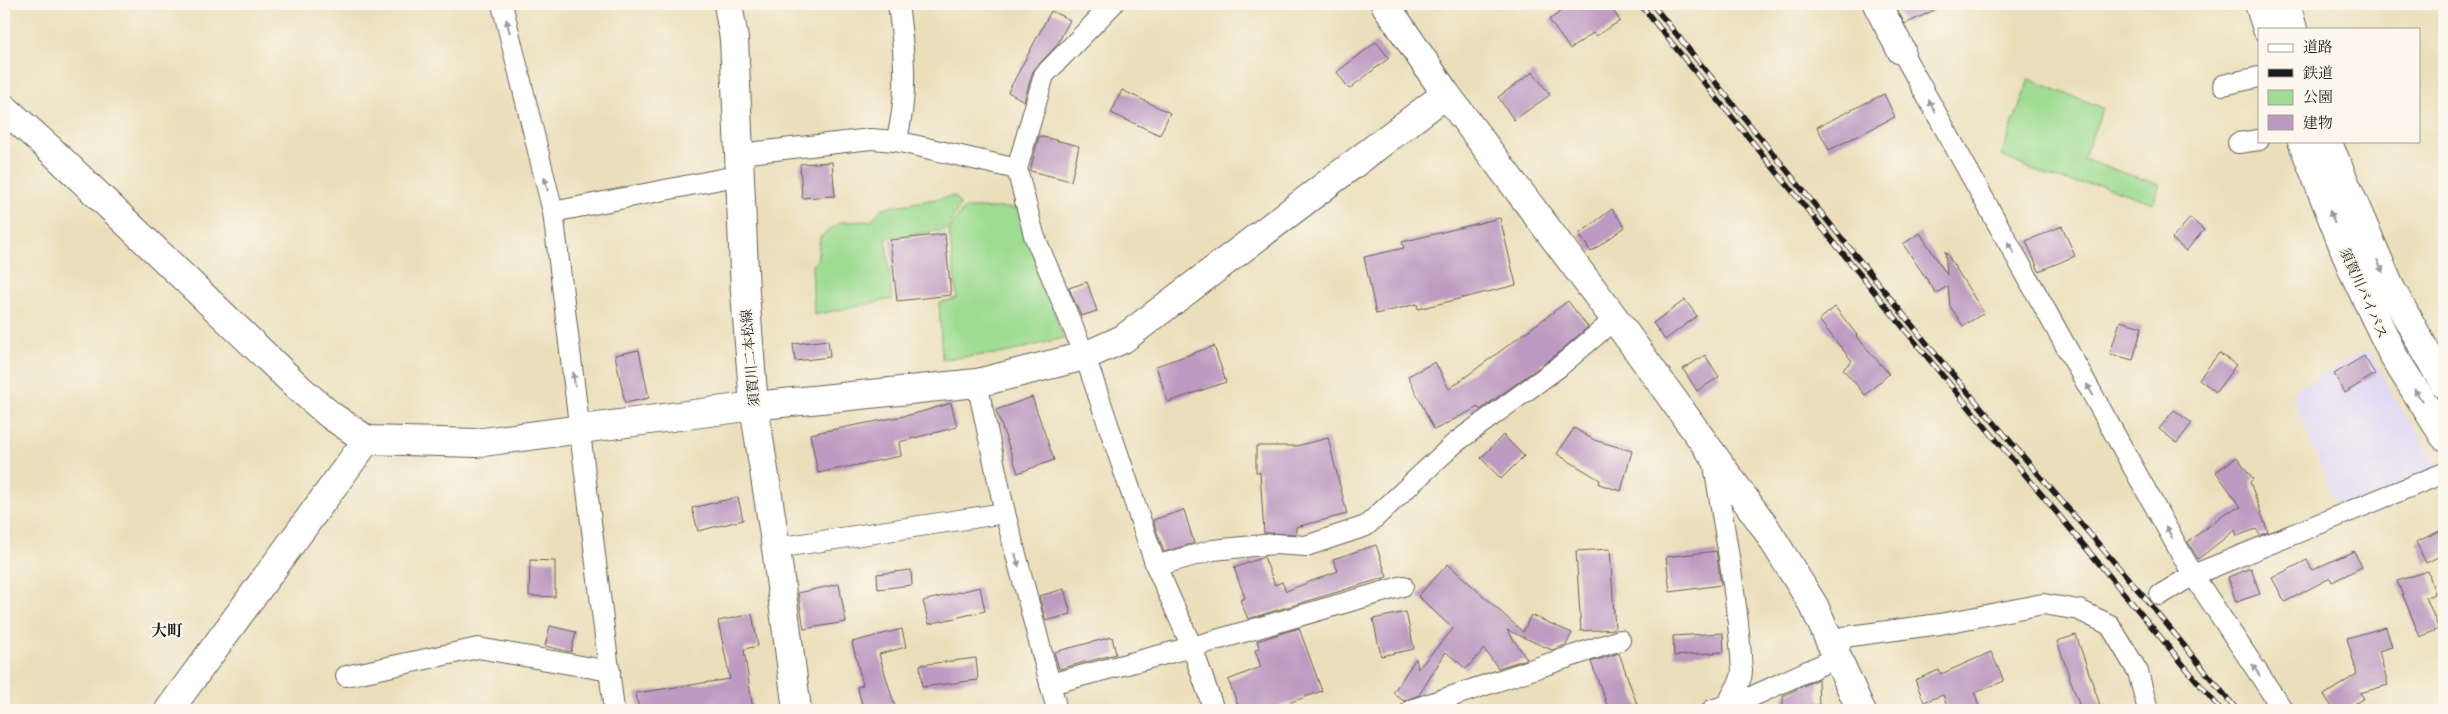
<svg xmlns="http://www.w3.org/2000/svg" width="2448" height="714" font-family="'IM FELL English','Noto Serif JP',serif">
<style>
.built{fill:#ddd5f6}
.green{fill:#9ddc91;stroke:#5c7c56}
.building{fill:#bd9ac1}
.lines{fill:none;stroke-linecap:round;stroke-linejoin:round}
.street-casing{stroke:#646054;stroke-width:22}
.secondary-casing{stroke:#646054;stroke-width:30}
.highway-casing{stroke:#646054;stroke-width:30}
.street{stroke:#fff;stroke-width:20}
.secondary{stroke:#fff;stroke-width:28}
.highway{stroke:#fff;stroke-width:28}
.rail-casing{stroke:#1c1c1c;stroke-width:5.5}
.rail{stroke:#fbf7ec;stroke-width:4;stroke-dasharray:11;stroke-linecap:butt}
.oneway{fill:#999}
.labels{text-anchor:middle;stroke-width:4.5;stroke-linejoin:round;paint-order:stroke}
.street-label{font-size:14px;fill:#1c1c1c;stroke:#fbf7ec}
.quarter-label{font-size:16px;font-weight:bold;fill:#1c1c1c;stroke:#fbf7ec}
</style>
<rect width="100%" height="100%" fill="#fbf7ec"/>
<filter id="ink" filterUnits="userSpaceOnUse"><feTurbulence type="fractalNoise" baseFrequency=".02" numOctaves="2"/><feDisplacementMap in="SourceGraphic" scale="10" xChannelSelector="R" yChannelSelector="G"/><feConvolveMatrix kernelMatrix="1 2 1 2 8 2 1 2 1" color-interpolation-filters="sRGB"/></filter>
<filter id="wash" filterUnits="userSpaceOnUse"><feTurbulence type="fractalNoise" baseFrequency=".0096" numOctaves="4" result="noise"/><feDisplacementMap in="SourceGraphic" scale="20" xChannelSelector="R" yChannelSelector="G"/><feGaussianBlur stdDeviation="1.12" result="paint"/><feColorMatrix in="noise" values="0 0 0 0 0 0 0 0 0 0 0 0 0 0 0 0 0 1.4 0 .05"/><feComposite in="paint" operator="in"/></filter>
<g filter="url(#wash)">
<rect width="100%" height="100%" fill="#ebdfbb"/>
<polygon class="built" points="2368,349 2400,407 2441,470 2338,509 2291,392"/>
<g class="green">
<polygon points="2029,79 2103,108 2083,159 2160,185 2153,203 2101,185 2076,183 2047,176 2001,156"/>
<polygon points="955,196 960,205 946,230 886,238 892,299 814,315 812,265 817,261 820,237 840,222 871,221 882,208"/>
<polygon points="964,208 1019,208 1063,338 1005,353 942,359 939,303 957,298 949,230"/>
</g>
<g id="blocks">
<g class="building">
<polygon points="1571,4 1609,4 1620,21 1596,36 1593,33 1570,49 1549,20"/>
<polygon points="1894,4 1947,4 1905,24"/>
<polygon points="1051,11 1070,20 1057,45 1033,71 1024,101 1008,92"/>
<polygon points="1376,42 1389,58 1349,89 1337,72"/>
<polygon points="1533,72 1550,95 1514,120 1498,97"/>
<polygon points="1122,90 1170,113 1160,135 1111,113"/>
<polygon points="1884,94 1895,117 1829,150 1817,127"/>
<polygon points="1039,136 1079,146 1071,181 1030,171"/>
<polygon points="832,162 835,196 802,198 800,164"/>
<polygon points="1612,209 1625,227 1591,252 1579,234"/>
<polygon points="1500,218 1516,285 1418,309 1417,304 1376,314 1364,257 1404,248 1402,242"/>
<polygon points="2190,218 2204,230 2186,251 2172,239"/>
<polygon points="2062,226 2075,256 2039,271 2026,241"/>
<polygon points="1920,233 1947,275 1945,251 1984,313 1963,326 1950,306 1948,286 1936,293 1903,244"/>
<polygon points="945,234 951,295 897,301 890,240"/>
<polygon points="1087,282 1097,311 1081,316 1069,288"/>
<polygon points="1685,300 1697,316 1665,340 1653,323"/>
<polygon points="1568,301 1588,327 1552,358 1480,410 1478,407 1434,430 1408,376 1435,362 1449,389"/>
<polygon points="1835,307 1857,335 1856,336 1889,374 1865,395 1843,369 1852,361 1819,320"/>
<polygon points="2120,321 2142,327 2133,360 2110,354"/>
<polygon points="828,340 830,357 795,361 793,344"/>
<polygon points="1214,346 1226,382 1168,402 1156,366"/>
<polygon points="639,350 649,398 625,403 615,355"/>
<polygon points="2219,353 2236,365 2216,392 2199,379"/>
<polygon points="1705,355 1719,377 1697,391 1683,369"/>
<polygon points="2364,356 2375,374 2345,393 2334,374"/>
<polygon points="1032,397 1054,460 1018,473 996,410"/>
<polygon points="951,403 957,427 899,442 901,456 818,473 810,434 914,414"/>
<polygon points="2174,410 2192,423 2177,443 2159,429"/>
<polygon points="1574,428 1594,440 1632,451 1621,491 1599,484 1600,480 1557,454"/>
<polygon points="1503,435 1524,456 1501,479 1481,458"/>
<polygon points="1328,438 1347,514 1296,527 1296,534 1264,533 1260,472 1256,472 1256,446 1296,446"/>
<polygon points="2237,457 2253,479 2250,482 2268,532 2260,535 2256,529 2237,536 2235,530 2198,559 2188,542 2225,513 2241,507 2216,472"/>
<polygon points="738,497 743,520 698,531 692,508"/>
<polygon points="1184,510 1194,543 1164,552 1153,520"/>
<polygon points="2444,529 2444,554 2426,563 2416,542"/>
<polygon points="1376,545 1387,577 1248,619 1240,600 1245,598 1234,568 1264,557 1275,585 1282,582 1286,591 1338,571 1333,559"/>
<polygon points="1610,549 1615,629 1581,631 1576,551"/>
<polygon points="1716,551 1721,585 1670,592 1666,557"/>
<polygon points="2354,551 2362,567 2332,582 2330,578 2285,602 2272,578 2307,560 2312,570"/>
<polygon points="530,560 555,561 555,597 529,596"/>
<polygon points="1448,564 1523,632 1531,615 1572,633 1566,645 1552,650 1507,630 1527,659 1498,668 1484,649 1466,669 1446,652 1419,695 1404,701 1393,693 1416,658 1418,669 1453,629 1418,596"/>
<polygon points="2251,568 2260,594 2236,602 2228,577"/>
<polygon points="911,570 912,585 878,589 877,574"/>
<polygon points="2428,571 2435,594 2426,597 2439,629 2420,637 2397,581"/>
<polygon points="839,584 846,622 804,629 798,593"/>
<polygon points="980,587 985,611 929,624 923,601"/>
<polygon points="1064,589 1071,614 1046,621 1039,596"/>
<polygon points="1406,612 1414,649 1381,656 1373,619"/>
<polygon points="752,614 758,646 744,649 753,710 639,710 636,693 730,679 718,621"/>
<polygon points="550,626 576,632 571,652 545,646"/>
<polygon points="2386,627 2392,647 2379,651 2388,685 2360,693 2364,698 2345,710 2334,710 2324,695 2357,674 2347,638"/>
<polygon points="1299,628 1322,691 1269,710 1240,710 1228,680 1261,667 1255,650 1260,649 1257,641"/>
<polygon points="902,629 906,647 879,654 896,710 864,710 857,687 863,685 852,642"/>
<polygon points="1723,633 1724,652 1674,656 1673,636"/>
<polygon points="2076,635 2100,705 2086,710 2081,710 2057,641"/>
<polygon points="1112,637 1116,654 1059,669 1054,652"/>
<polygon points="1991,652 2004,681 1975,693 1980,710 1948,710 1943,695 1924,702 1915,680 1939,670 1941,674"/>
<polygon points="1619,653 1639,710 1609,710 1591,662"/>
<polygon points="976,658 978,680 922,687 920,665"/>
<polygon points="1818,679 1819,705 1783,706 1783,696"/>
</g>
</g>
</g>
<g filter="url(#ink)">
<use href="#blocks" fill-opacity="0" stroke="#646054" stroke-width="1"/>
<g class="lines">
<defs>
<g id="street">
<polyline points="502,4 553,212 614,710"/>
<polyline points="1113,4 1044,75 1017,169 1034,235 1085,356 1156,566 1192,647 1214,710"/>
<polyline points="1901,50 2193,575 2283,710"/>
<polyline points="2223,85 2259,77"/>
<path d="M 896,141 C 909,98 904,48 898,4"/>
<polyline points="2238,143 2259,140"/>
<polyline points="740,154 871,139 896,141 1017,169"/>
<polyline points="553,212 741,175"/>
<polyline points="977,383 1005,513 1057,710"/>
<path d="M 1713,458 C 1724,529 1738,600 1742,671 C 1742,685 1727,696 1728,710"/>
<polyline points="776,548 1005,513"/>
<polyline points="1156,566 1213,550 1274,544 1306,546 1366,526 1455,443 1559,367 1615,319"/>
<polyline points="2160,595 2193,575 2444,473"/>
<polyline points="346,676 478,648 610,671"/>
<polyline points="1050,684 1192,647 1403,586"/>
<polyline points="1411,710 1620,640"/>
<polyline points="1712,710 1751,697 1836,658 1843,637 1940,624 2043,604 2079,610 2110,625 2138,672 2148,710"/>
</g>
<g id="secondary">
<polyline points="728,4 734,39 745,293 754,406 776,548 797,710"/>
<polyline points="1385,4 1446,94 1615,319 1765,527 1814,606 1861,710"/>
<polyline points="1877,4 1901,50"/>
<polyline points="4,108 52,151 300,389 330,415 367,440 476,443 754,406 977,383 1085,356 1123,339 1446,94"/>
<polyline points="169,710 367,440"/>
</g>
<g id="highway">
<polyline points="2259,4 2267,29"/>
<polyline points="2286,4 2293,29"/>
<polyline points="2302,141 2353,271 2394,357 2444,436"/>
<polyline points="2327,141 2390,287 2444,384"/>
</g>
</defs>
<use href="#street" class="street-casing"/>
<use href="#secondary" class="secondary-casing"/>
<use href="#highway" class="highway-casing"/>
<use href="#street" class="street"/>
<use href="#secondary" class="secondary"/>
<use href="#highway" class="highway"/>
<defs>
<g id="rail">
<polyline points="1640,4 1933,364 2221,710"/>
<polyline points="1652,4 1937,356 2150,604 2237,710"/>
</g>
</defs>
<use href="#rail" class="rail-casing"/>
<use href="#rail" class="rail"/>
</g>
<defs><path id="oneway-solid" d="M-6-.8H1V-3.2L6.5 0L1 3.2V.8H-6Z" transform="scale(1.25)"/></defs>
<g class="oneway">
<use href="#oneway-solid" transform="translate(508 26) rotate(-104)"/>
<use href="#oneway-solid" transform="translate(1932 106) rotate(-119)"/>
<use href="#oneway-solid" transform="translate(546 184) rotate(-104)"/>
<use href="#oneway-solid" transform="translate(2332 217) rotate(-111)"/>
<use href="#oneway-solid" transform="translate(2011 248) rotate(-119)"/>
<use href="#oneway-solid" transform="translate(2380 266) rotate(66)"/>
<use href="#oneway-solid" transform="translate(574 379) rotate(-97)"/>
<use href="#oneway-solid" transform="translate(2090 390) rotate(-119)"/>
<use href="#oneway-solid" transform="translate(2418 395) rotate(-123)"/>
<use href="#oneway-solid" transform="translate(2169 532) rotate(-119)"/>
<use href="#oneway-solid" transform="translate(1017 560) rotate(75)"/>
<use href="#oneway-solid" transform="translate(2256 670) rotate(-124)"/>
</g>
</g>
<g class="labels">
<g class="street-label">
<text transform="translate(2364 293) rotate(66)" y="5">須賀川バイパス</text>
<text transform="translate(750 358) rotate(-95)" y="5">須賀川二本松線</text>
</g>
<g class="quarter-label">
<text x="167" y="636">大町</text>
</g>
</g>
<rect width="2448" height="714" fill="none" stroke="#fbf7ec" stroke-width="20"/>
<rect x="2258" y="28" width="162" height="115" fill="#fbf7ec" stroke="#a29f99"/>
<rect x="2268" y="44" width="25" height="8" fill="#ffffff" stroke="#a29f99"/>
<text x="2303" y="52" font-size="15" fill="#1c1c1c">道路</text>
<rect x="2268" y="69" width="25" height="8" fill="#1c1c1c" stroke="#a29f99"/>
<text x="2303" y="78" font-size="15" fill="#1c1c1c">鉄道</text>
<rect x="2268" y="90" width="25" height="15" fill="#9ddc91" stroke="#a29f99"/>
<text x="2303" y="102" font-size="15" fill="#1c1c1c">公園</text>
<rect x="2268" y="115" width="25" height="15" fill="#bd9ac1" stroke="#a29f99"/>
<text x="2303" y="128" font-size="15" fill="#1c1c1c">建物</text>
</svg>
